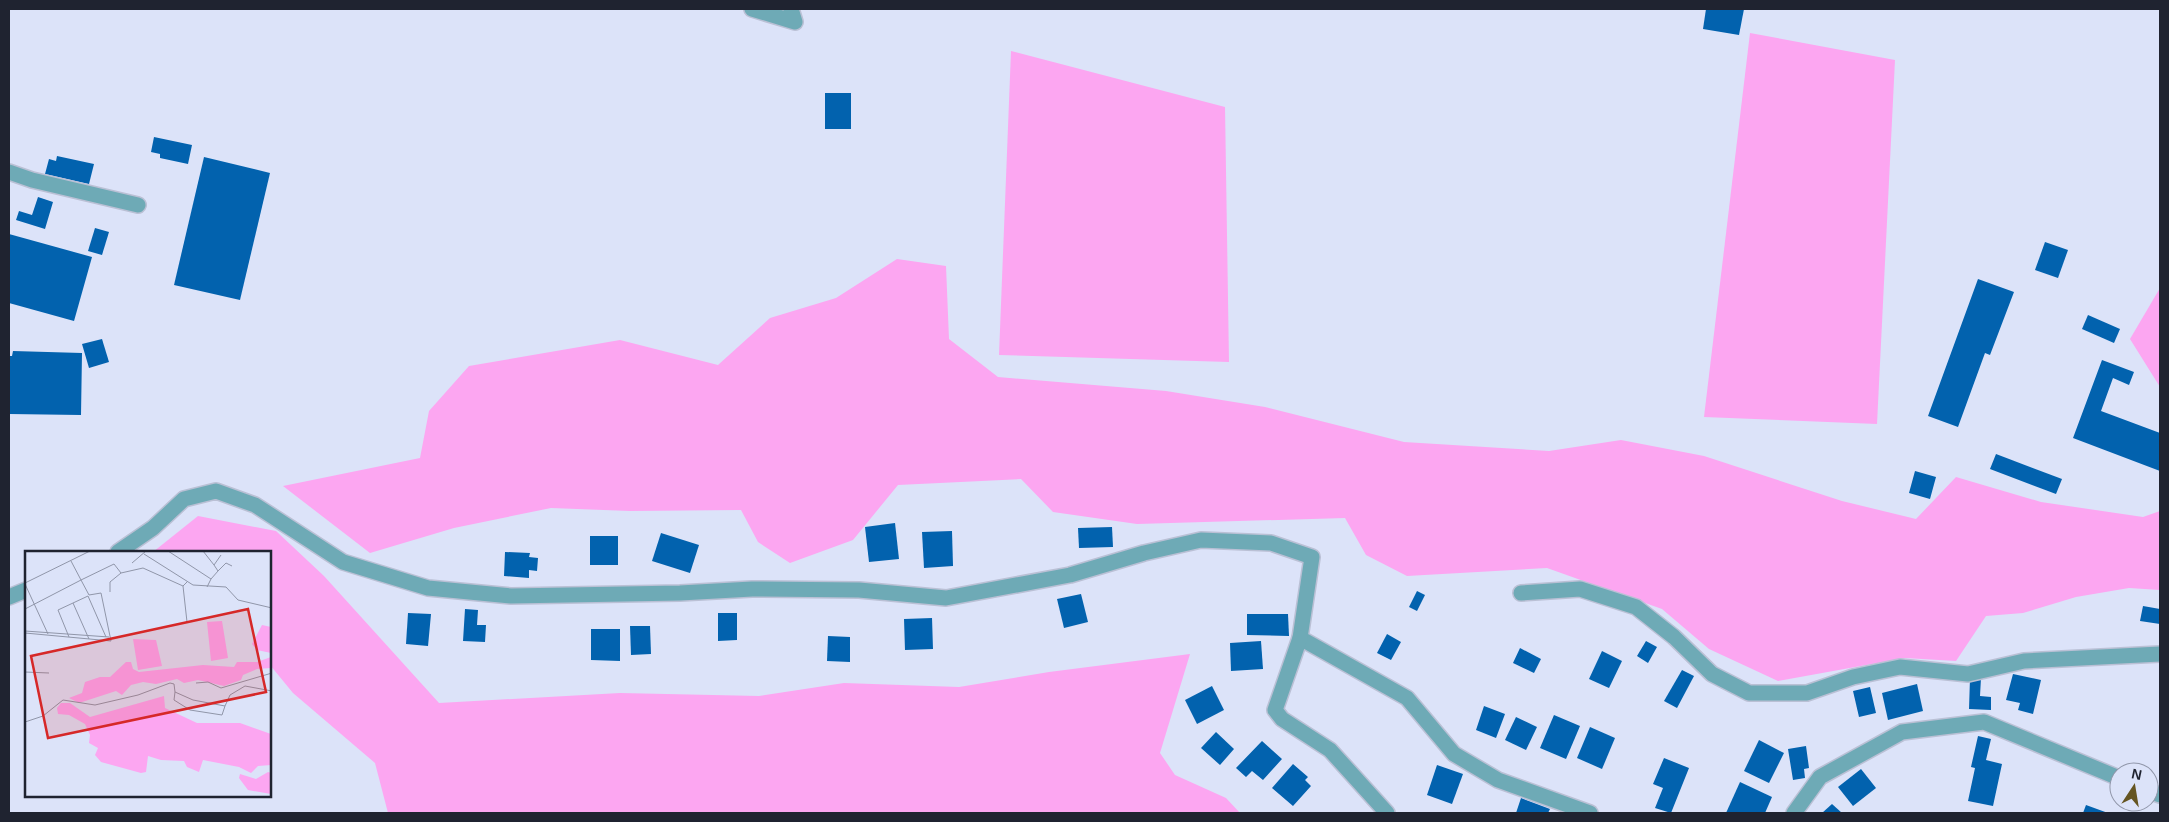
<svg xmlns="http://www.w3.org/2000/svg" width="2169" height="822" font-family="Helvetica,sans-serif">
<style>
.green{fill:#fca6f1}
.building{fill:#0262ae}
.lines{fill:none;stroke-linecap:round;stroke-linejoin:round}
.minor-casing{stroke:#bac0d5;stroke-width:18}
.minor{stroke:#6eaab6;stroke-width:15}
.inset-road{fill:none;stroke:#9096a9;stroke-width:1}
.view{fill:#d62828;fill-opacity:0.15;stroke:#d62828;stroke-width:2.5}
.inset-edge{fill:none;stroke:#1f2330;stroke-width:2.5}
</style>
<rect width="100%" height="100%" fill="#dce3f9"/>
<g class="green">
<polygon points="1750,33 1895,60 1877,424 1704,417"/>
<polygon points="1011,51 1225,107 1229,362 999,355"/>
<polygon points="897,259 946,266 949,339 998,377 1166,391 1265,407 1404,442 1549,451 1621,440 1704,456 1842,501 1916,519 1956,477 2041,502 2143,517 2160,511 2160,590 2129,588 2076,597 2023,613 1986,616 1956,661 1905,658 1778,681 1709,649 1662,609 1547,568 1407,576 1366,555 1345,518 1137,524 1053,512 1021,479 898,485 853,540 790,563 758,542 741,510 630,511 551,508 454,528 370,553 283,486 420,458 429,411 469,366 620,340 718,365 770,318 836,298"/>
<polygon points="2160,288 2160,387 2130,339"/>
<polygon points="198,516 276,531 324,576 439,703 620,693 759,696 844,683 959,687 1049,672 1190,654 1160,753 1175,775 1226,798 1240,813 388,813 375,763 293,693 270,665 270,552 153,552"/>
</g>
<g class="building">
<polygon points="1706,9 1744,9 1739,35 1703,29"/>
<rect x="825" y="93" width="26" height="36"/>
<polygon points="154,137 192,145 188,164 160,158 160,154 151,152"/>
<polygon points="57,156 94,164 89,184 45,174 49,159 56,161"/>
<polygon points="204,157 270,173 240,300 174,285"/>
<polygon points="38,197 53,202 45,229 16,220 19,211 32,215"/>
<polygon points="95,228 109,232 102,255 88,251"/>
<polygon points="9,234 92,257 74,321 9,303"/>
<polygon points="2045,242 2068,250 2058,278 2035,270"/>
<polygon points="1978,279 2014,292 1990,355 1985,353 1958,427 1928,416"/>
<polygon points="2088,315 2120,329 2114,343 2082,329"/>
<polygon points="102,339 109,362 89,368 82,344"/>
<polygon points="13,351 82,353 81,415 9,414 9,356 12,356"/>
<polygon points="2102,360 2134,372 2129,385 2113,378 2101,411 2160,433 2160,471 2073,438"/>
<polygon points="1996,454 2062,479 2056,494 1990,469"/>
<polygon points="1915,471 1936,477 1930,499 1909,493"/>
<polygon points="895,523 899,559 869,562 865,527"/>
<polygon points="1112,527 1113,547 1079,548 1078,528"/>
<polygon points="952,531 953,566 924,568 922,532"/>
<polygon points="661,533 699,545 690,573 652,561"/>
<rect x="590" y="536" width="28" height="29"/>
<polygon points="505,552 530,553 529,557 538,558 537,571 529,570 529,578 504,576"/>
<polygon points="1417,591 1425,595 1417,611 1409,607"/>
<polygon points="1081,594 1088,622 1064,628 1057,599"/>
<polygon points="2143,606 2160,609 2160,624 2140,621"/>
<polygon points="465,609 478,610 477,625 486,625 485,642 463,641"/>
<polygon points="408,613 431,614 428,646 406,644"/>
<polygon points="718,613 737,613 737,640 718,641"/>
<polygon points="1247,614 1288,614 1289,636 1247,635"/>
<polygon points="932,618 933,649 905,650 904,619"/>
<polygon points="630,626 650,626 651,654 631,655"/>
<polygon points="591,629 620,629 620,661 591,660"/>
<polygon points="1387,634 1401,642 1391,660 1377,653"/>
<polygon points="828,636 850,637 850,662 827,661"/>
<polygon points="1261,641 1263,669 1231,671 1230,643"/>
<polygon points="1646,641 1657,647 1648,663 1637,656"/>
<polygon points="1520,648 1541,659 1534,673 1513,663"/>
<polygon points="1602,651 1622,661 1609,688 1589,679"/>
<polygon points="1682,670 1694,676 1677,708 1664,701"/>
<polygon points="2013,674 2041,680 2033,714 2018,710 2020,703 2006,700"/>
<polygon points="1970,678 1981,678 1980,696 1991,697 1991,710 1969,709"/>
<polygon points="1917,684 1923,711 1888,720 1882,693"/>
<polygon points="1212,686 1224,710 1197,724 1185,700"/>
<polygon points="1870,687 1876,713 1859,717 1853,691"/>
<polygon points="1484,706 1505,714 1496,738 1476,730"/>
<polygon points="1554,715 1580,726 1566,759 1540,748"/>
<polygon points="1516,717 1537,727 1526,750 1505,740"/>
<polygon points="1590,727 1615,738 1602,769 1577,758"/>
<polygon points="1216,732 1234,749 1220,765 1201,748"/>
<polygon points="1978,736 1991,739 1986,760 2002,764 1993,806 1968,801 1975,768 1971,767"/>
<polygon points="1759,740 1784,753 1769,783 1744,771"/>
<polygon points="1262,741 1282,759 1263,780 1252,771 1246,777 1236,768"/>
<polygon points="1806,746 1809,768 1804,769 1805,778 1793,780 1788,749"/>
<polygon points="1664,758 1689,768 1671,813 1655,808 1663,788 1653,784"/>
<polygon points="1293,764 1308,777 1305,780 1311,786 1293,806 1272,788"/>
<polygon points="1437,765 1463,774 1452,804 1427,795"/>
<polygon points="1861,769 1876,788 1853,806 1838,787"/>
<polygon points="1740,782 1772,797 1765,813 1726,813"/>
<polygon points="1521,798 1550,809 1548,813 1516,813"/>
<polygon points="1832,804 1842,813 1822,813"/>
<polygon points="2086,805 2108,813 2083,813"/>
</g>
<g class="lines">
<defs>
<g id="minor">
<polyline points="752,9 795,22 791,9"/>
<polyline points="9,172 32,180 138,205"/>
<polyline points="118,552 153,528 184,499 216,491 255,505 343,562 428,588 511,596 680,593 752,589 859,590 946,598 1070,575 1144,553 1201,540 1271,543 1312,557 1300,638 1407,698 1454,754 1498,780 1590,813"/>
<polyline points="1521,593 1580,589 1636,607 1674,637 1712,674 1749,693 1807,693 1853,677 1900,667 1968,674 2024,661 2160,654"/>
<polyline points="9,597 26,590"/>
<polyline points="1300,638 1275,710 1282,719 1330,750 1387,813"/>
<polyline points="2149,791 2160,795"/>
<polyline points="1794,813 1820,777 1902,732 1984,722 2119,778"/>
</g>
</defs>
<use href="#minor" class="minor-casing"/>
<use href="#minor" class="minor"/>
</g>
<g transform="translate(25 551)">
<rect width="246" height="246" fill="#dce3f9"/>
<path d="M 197,70 L 203,107 L 186,110 L 182,71 ZM 237,74 L 246,76 L 246,102 L 232,99 L 227,93 ZM 108,88 L 131,89 L 137,115 L 113,119 ZM 246,106 L 246,117 L 232,118 L 218,124 L 216,129 L 199,135 L 173,129 L 159,132 L 152,128 L 131,133 L 118,131 L 106,134 L 97,144 L 91,140 L 54,152 L 44,147 L 57,142 L 60,131 L 75,126 L 85,126 L 101,111 L 106,111 L 108,118 L 114,121 L 178,114 L 209,116 L 212,111 L 232,111 ZM 139,145 L 140,157 L 172,172 L 215,172 L 246,183 L 246,214 L 233,215 L 226,222 L 214,216 L 178,209 L 174,221 L 162,216 L 159,210 L 136,209 L 123,205 L 121,221 L 116,222 L 76,211 L 70,204 L 73,197 L 64,192 L 65,184 L 60,173 L 44,164 L 33,163 L 32,157 L 36,152 L 45,152 L 65,166 ZM 243,221 L 246,222 L 246,243 L 223,239 L 214,227 L 215,223 L 231,228 Z" fill="#fca6f1"/>
<path class="inset-road" d="M 143,0 L 186,28 L 182,36M 178,0 L 189,14M 119,3 L 168,34 L 201,36 L 213,49 L 247,57M 107,12 L 121,0M 193,20 L 201,12 L 207,15M 186,28 L 193,20 L 189,14 L 196,4M 0,32 L 65,0M 0,33 L 23,83M 158,35 L 162,71M 85,41 L 85,31 L 96,22M 48,52 L 63,45 L 81,86M 0,58 L 56,29 L 46,10M 0,80 L 84,86M 0,82 L 86,90 L 76,42 L 64,44 L 56,29 L 89,13 L 96,22 L 118,17 L 158,35 L 162,31M 44,86 L 33,59 L 48,52 L 64,88M 0,121 L 24,122M 171,132 L 183,131 L 196,137 L 247,122M 150,141 L 149,149 L 165,159 L 197,164 L 200,155M 0,171 L 18,165 L 38,149 L 70,154 L 113,144 L 145,132 L 149,133 L 150,141 L 168,149 L 200,155 L 205,144 L 220,135 L 247,140"/>
<path class="view" d="M 223,58 L 241,141 L 23,187 L 6,105 Z"/>
<rect width="246" height="246" class="inset-edge"/>
</g>
<rect width="2169" height="822" fill="none" stroke="#1f2330" stroke-width="20"/>
<g transform="translate(2134 787) rotate(12)"><circle r="24" fill="#dce3f9" stroke="#9096a9"/>
<path d="M0-4L9 19L0 12L-9 19Z" fill="#655522"/>
<text y="-8" font-size="14" font-weight="bold" text-anchor="middle" fill="#1f2330">N</text>
</g>
</svg>
